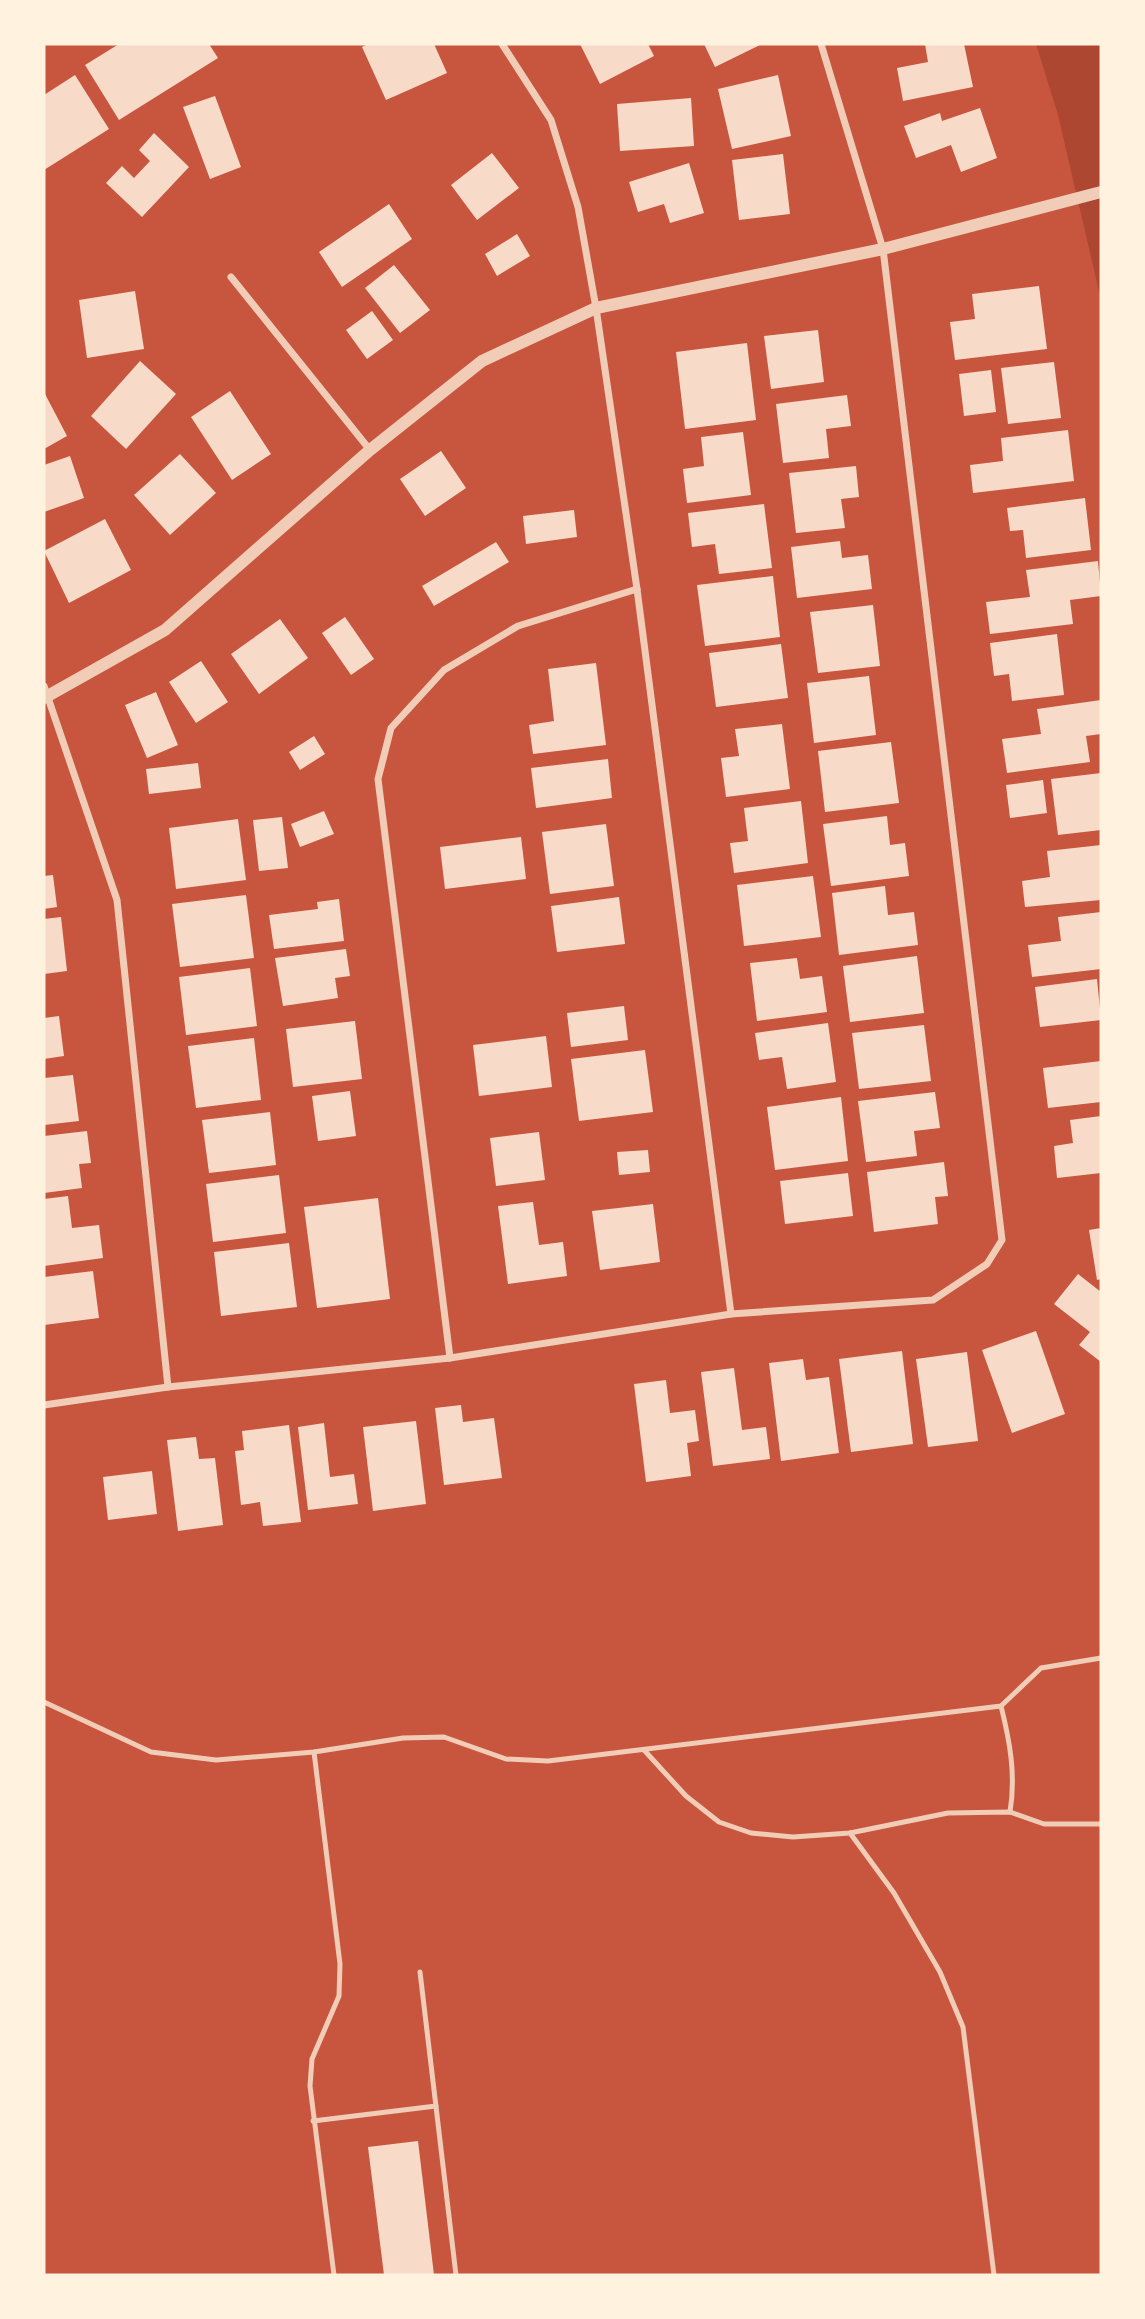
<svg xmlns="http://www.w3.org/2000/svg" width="1145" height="2319" font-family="'Roboto Condensed',sans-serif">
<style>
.green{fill:#ae4732}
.building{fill:#f7dbc8}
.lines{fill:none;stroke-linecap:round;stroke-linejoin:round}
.service{stroke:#f1ccb7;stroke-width:5}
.minor{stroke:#f1ccb7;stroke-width:7}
.tertiary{stroke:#f1ccb7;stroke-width:12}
</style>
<rect width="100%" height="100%" fill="#c8553d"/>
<polygon class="green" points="1036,44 1101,44 1101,300 1058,115"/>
<g class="building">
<polygon points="119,44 209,44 218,58 119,120 85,65"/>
<polygon points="368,44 434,44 447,73 386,100 362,47"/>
<polygon points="580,44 648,44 654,56 600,84"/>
<polygon points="704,44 762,44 715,67"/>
<polygon points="925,44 964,44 973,87 903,101 897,68 928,62"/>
<polygon points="75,75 109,129 44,170 44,95"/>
<polygon points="778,75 791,136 732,149 718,89"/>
<polygon points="215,96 241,167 210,179 183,107"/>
<polygon points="691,98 694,146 620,151 617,104"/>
<polygon points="980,108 997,158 961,172 951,145 916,158 904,126 940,113 942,121"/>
<polygon points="154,133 189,167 142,217 106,183 122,166 134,178 150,161 139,150"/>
<polygon points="492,153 519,188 477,220 451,185"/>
<polygon points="783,154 790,214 739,220 732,160"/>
<polygon points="689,163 704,213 670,223 664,204 638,212 629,182"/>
<polygon points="389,204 412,239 342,287 319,252"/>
<polygon points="517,234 530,256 497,276 485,254"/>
<polygon points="394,265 430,310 400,333 365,288"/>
<polygon points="1039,286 1047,349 955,360 950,322 975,319 972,294"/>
<polygon points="135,291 144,349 87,358 79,300"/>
<polygon points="372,311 393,340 367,359 346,330"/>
<polygon points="818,330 824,382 771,389 764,336"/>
<polygon points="747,343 756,420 685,429 676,352"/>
<polygon points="140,361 176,394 126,449 91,416"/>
<polygon points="1054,362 1061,418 1008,424 1001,368"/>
<polygon points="991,370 996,412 964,416 959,374"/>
<polygon points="230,391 271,454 232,480 191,417"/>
<polygon points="44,392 67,436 44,449"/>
<polygon points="847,395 851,426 826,429 829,458 783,463 776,404"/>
<polygon points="1068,430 1074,481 973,493 970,465 1003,461 1001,438"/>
<polygon points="743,432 751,495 687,503 683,469 704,466 701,437"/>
<polygon points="441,451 466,488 425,516 400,479"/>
<polygon points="180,454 216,493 170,535 134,495"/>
<polygon points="70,456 84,498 44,512 44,465"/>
<polygon points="856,466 859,497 841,499 845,528 796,533 789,473"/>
<polygon points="1085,498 1091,550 1026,558 1023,530 1010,531 1007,508"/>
<polygon points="764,504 772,568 719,574 715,544 692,547 688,513"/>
<polygon points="574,510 577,537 526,544 523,516"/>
<polygon points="105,519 131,570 69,603 44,551"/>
<polygon points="840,541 842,558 868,555 872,589 797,598 791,547"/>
<polygon points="496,542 509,562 434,606 422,586"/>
<polygon points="1098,561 1101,596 1070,600 1073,624 990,634 986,602 1030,597 1026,570"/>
<polygon points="773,576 780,637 705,646 697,585"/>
<polygon points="873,605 880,666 818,673 810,612"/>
<polygon points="345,617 374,659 351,675 322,633"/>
<polygon points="280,619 308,658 259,694 231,654"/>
<polygon points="1057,634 1064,695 1012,701 1009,674 994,676 990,643"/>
<polygon points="781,644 788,698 716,707 709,653"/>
<polygon points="201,661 228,702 196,723 169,682"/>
<polygon points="596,663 606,745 533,754 529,725 554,721 548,669"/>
<polygon points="869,676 876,735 814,743 807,683"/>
<polygon points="156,692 178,745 147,758 125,705"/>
<polygon points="1101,700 1101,734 1086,736 1090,762 1007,773 1002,739 1041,734 1037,709"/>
<polygon points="782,724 790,789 726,797 721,758 739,756 735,729"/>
<polygon points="314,736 325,754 300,770 289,752"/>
<polygon points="891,742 899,803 825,812 818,751"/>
<polygon points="608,759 612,798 536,808 531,768"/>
<polygon points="198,763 201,788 149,794 146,769"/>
<polygon points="1101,773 1101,830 1058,835 1051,779"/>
<polygon points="1043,780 1047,813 1010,818 1006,785"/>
<polygon points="801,801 808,863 734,873 730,843 748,841 744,808"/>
<polygon points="324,811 334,834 300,847 291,824"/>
<polygon points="887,816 890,845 905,843 909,876 831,886 823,824"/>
<polygon points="282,817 288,868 259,871 253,820"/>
<polygon points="238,819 246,880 176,889 169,828"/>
<polygon points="606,824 614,886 550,894 542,832"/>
<polygon points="521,837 526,879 445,889 440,847"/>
<polygon points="1101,845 1101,900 1025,907 1022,881 1050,877 1047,851"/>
<polygon points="53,875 57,907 44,909 44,876"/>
<polygon points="813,876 821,937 744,946 737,885"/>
<polygon points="885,886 888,915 914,912 918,945 839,955 832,893"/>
<polygon points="246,895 254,958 180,967 172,904"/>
<polygon points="619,897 625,944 557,952 551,906"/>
<polygon points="339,899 344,941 274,949 269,915 318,909 317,902"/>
<polygon points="1101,912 1101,969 1032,977 1028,945 1061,941 1058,917"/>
<polygon points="61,917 67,971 44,974 44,919"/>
<polygon points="346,949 350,976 335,978 338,998 283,1006 275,958"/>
<polygon points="917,956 924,1013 850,1022 843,966"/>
<polygon points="797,958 800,979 822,976 827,1012 757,1021 750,963"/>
<polygon points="250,968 257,1026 186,1035 179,977"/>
<polygon points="1097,979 1101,1020 1040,1027 1035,987"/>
<polygon points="624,1006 628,1040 571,1047 567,1013"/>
<polygon points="59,1016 64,1056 44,1059 44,1018"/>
<polygon points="355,1021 362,1079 293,1087 286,1029"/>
<polygon points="828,1023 836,1082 787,1089 782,1057 759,1060 755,1033"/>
<polygon points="924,1025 931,1081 859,1089 852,1033"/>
<polygon points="546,1036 552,1087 479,1096 473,1045"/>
<polygon points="254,1038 261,1100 196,1108 188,1046"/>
<polygon points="645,1050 653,1112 579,1121 571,1059"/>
<polygon points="1101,1061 1101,1102 1048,1108 1043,1068"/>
<polygon points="73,1075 79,1121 44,1125 44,1078"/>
<polygon points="350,1091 356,1136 318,1141 312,1096"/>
<polygon points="935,1092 940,1128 914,1131 917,1156 866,1162 858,1101"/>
<polygon points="841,1097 848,1161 775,1170 767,1107"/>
<polygon points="270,1112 276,1165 209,1173 202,1120"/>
<polygon points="1101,1116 1101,1173 1057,1178 1054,1146 1073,1143 1070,1120"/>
<polygon points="87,1131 91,1163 79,1164 82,1188 44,1193 44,1136"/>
<polygon points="539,1132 545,1180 496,1186 490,1138"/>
<polygon points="648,1150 650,1172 619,1175 617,1152"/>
<polygon points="944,1162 948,1196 935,1197 938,1224 874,1232 867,1172"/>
<polygon points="848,1173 853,1216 785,1224 780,1181"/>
<polygon points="279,1175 286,1233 213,1242 206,1184"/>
<polygon points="68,1196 72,1228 99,1225 103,1258 44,1266 44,1199"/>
<polygon points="378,1198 390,1299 317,1308 304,1207"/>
<polygon points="533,1202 539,1245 563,1242 567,1276 508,1284 498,1206"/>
<polygon points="653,1204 660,1262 600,1270 592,1211"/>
<polygon points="1101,1228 1101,1279 1097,1280 1089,1230"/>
<polygon points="289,1243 297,1307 221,1316 214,1252"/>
<polygon points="93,1271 99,1318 44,1325 44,1277"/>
<polygon points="1078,1274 1101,1292 1101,1362 1079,1345 1090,1332 1054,1304"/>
<polygon points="1036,1331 1065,1414 1012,1433 982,1350"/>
<polygon points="902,1351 913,1444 851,1452 839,1359"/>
<polygon points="967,1352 978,1441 928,1447 916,1359"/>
<polygon points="803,1359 806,1380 829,1377 839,1453 781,1461 769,1363"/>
<polygon points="734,1368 742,1430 766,1427 770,1459 713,1466 701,1372"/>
<polygon points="666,1380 670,1413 695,1410 699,1441 687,1443 691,1476 646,1482 634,1384"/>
<polygon points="461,1405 463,1422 494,1418 502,1478 444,1485 435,1408"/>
<polygon points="416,1421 426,1504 373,1511 363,1427"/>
<polygon points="324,1423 330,1477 354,1474 358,1504 308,1510 298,1427"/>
<polygon points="289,1425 301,1522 263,1526 260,1502 241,1505 235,1451 244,1450 242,1431"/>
<polygon points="196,1437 199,1459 215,1458 223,1525 178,1531 167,1440"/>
<polygon points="152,1471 157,1514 108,1520 103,1477"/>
<polygon points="418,2141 434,2275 384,2275 368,2147"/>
</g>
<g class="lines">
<g class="service">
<polyline points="44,1702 151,1752 216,1760 314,1752 403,1738 444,1737 506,1759 548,1761 1001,1706 1041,1668 1101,1658"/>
<path d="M 1001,1706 C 1010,1742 1016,1775 1010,1812"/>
<polyline points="644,1750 686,1796 719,1822 751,1833 793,1837 850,1833 948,1813 1010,1812 1044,1824 1101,1824"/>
<polyline points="314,1752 340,1964 339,1996 312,2059 310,2086 334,2275"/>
<polyline points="850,1833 894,1893 940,1972 963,2027 994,2275"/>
<polyline points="420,1972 456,2275"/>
<polyline points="313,2121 436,2106"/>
</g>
<g class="minor">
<polyline points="502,44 551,120 578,207 596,308 637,589 731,1314"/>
<polyline points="231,277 370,450"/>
<polyline points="44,686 117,900 168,1387"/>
<polyline points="450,1358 378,779 391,728 444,670 518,626 637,589"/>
<polyline points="44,1405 168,1387 450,1358 731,1314 933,1300 987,1264 1002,1240 883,249 821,44"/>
</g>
<polyline class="tertiary" points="44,698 165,630 370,450 482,361 596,308 883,249 1101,192"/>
</g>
<rect width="1145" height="2319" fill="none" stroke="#fff3e0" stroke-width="91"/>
</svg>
